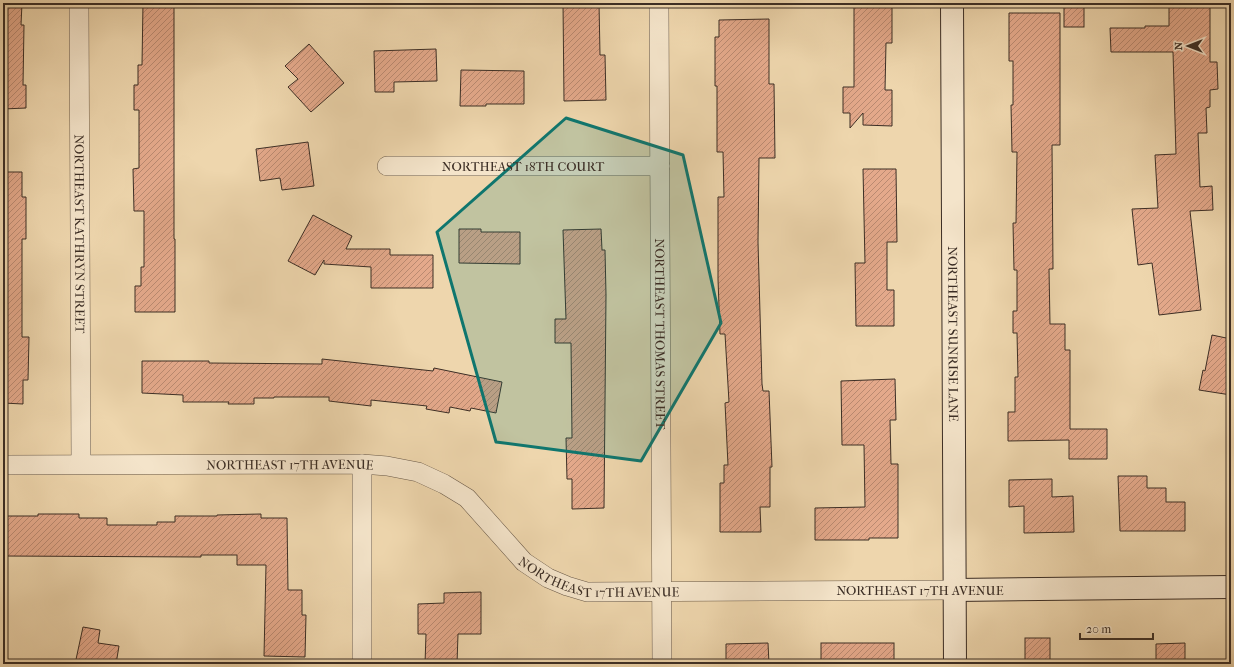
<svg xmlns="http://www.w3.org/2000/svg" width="1234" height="667" font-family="'IM FELL French Canon',serif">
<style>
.building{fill:url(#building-hatch);stroke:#3c2e25}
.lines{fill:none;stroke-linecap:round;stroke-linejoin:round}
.street-casing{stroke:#685847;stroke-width:20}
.secondary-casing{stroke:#3c2e25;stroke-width:24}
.street{stroke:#f4e4ca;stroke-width:19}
.secondary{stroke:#f4e4ca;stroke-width:22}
.marked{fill:#0f766e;fill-opacity:0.2;stroke:#0f766e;stroke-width:3;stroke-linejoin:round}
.labels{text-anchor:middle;stroke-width:4;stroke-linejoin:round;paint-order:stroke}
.street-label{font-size:13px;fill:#3c2e25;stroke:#f4e4ca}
</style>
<defs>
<pattern id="building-hatch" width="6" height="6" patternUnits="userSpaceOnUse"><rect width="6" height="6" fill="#e4a98b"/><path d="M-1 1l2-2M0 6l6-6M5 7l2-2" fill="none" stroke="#ba8a71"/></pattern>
</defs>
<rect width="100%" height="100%" fill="#eed6ad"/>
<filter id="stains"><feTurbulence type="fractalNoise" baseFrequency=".005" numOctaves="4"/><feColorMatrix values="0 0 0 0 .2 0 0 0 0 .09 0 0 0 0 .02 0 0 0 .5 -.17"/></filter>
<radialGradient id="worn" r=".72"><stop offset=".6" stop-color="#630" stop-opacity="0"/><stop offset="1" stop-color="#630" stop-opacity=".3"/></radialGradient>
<g class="building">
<polygon points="3,3 22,3 21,25 24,25 23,85 26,85 26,108 3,109"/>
<polygon points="143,3 174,3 174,239 175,239 175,312 135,312 135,286 141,286 141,267 144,267 144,211 134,211 133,169 139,168 139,110 134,110 134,85 138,85 138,65 142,65"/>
<polygon points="563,3 599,3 600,55 605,55 606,100 564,101"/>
<polygon points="854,3 892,3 892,43 886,43 885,90 892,90 892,126 863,125 863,113 850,128 850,113 843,113 843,87 854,87"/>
<polygon points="1169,3 1210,3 1210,62 1217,62 1218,89 1210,90 1210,107 1206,108 1207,133 1198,133 1200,187 1212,186 1213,210 1190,211 1201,310 1159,315 1152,263 1138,265 1132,209 1158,208 1155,155 1176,154 1173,52 1111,52 1110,28 1145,28 1145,26 1169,26"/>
<rect x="1064" y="5" width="20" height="22"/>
<polygon points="1009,13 1060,13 1060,145 1052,145 1053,269 1049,269 1050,324 1065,324 1065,350 1070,350 1070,429 1107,429 1107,459 1069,459 1069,440 1008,441 1008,412 1015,412 1015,377 1018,377 1017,333 1013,333 1013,311 1017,311 1017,270 1014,270 1013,223 1016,223 1017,152 1012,152 1011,105 1013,105 1013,61 1009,61"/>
<polygon points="769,19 769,84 774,84 775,158 759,158 758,242 762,384 763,391 769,391 772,467 770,467 770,507 760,507 761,532 720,532 720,483 724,483 724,465 728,465 725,403 729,402 725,334 720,334 718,279 718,197 724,197 723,152 717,152 717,86 715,86 715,37 719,37 719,20"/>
<polygon points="309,44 344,83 311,112 288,87 298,79 285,66"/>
<polygon points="436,49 437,81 394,82 394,92 375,92 374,51"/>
<polygon points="461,70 524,71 524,104 486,104 486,106 460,106"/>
<polygon points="308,142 314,186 282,190 280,178 260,181 256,149"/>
<polygon points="863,169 896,169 897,242 887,242 887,290 894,290 894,326 856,326 855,263 865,263"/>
<polygon points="3,172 22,172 22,197 26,197 26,239 22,239 22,337 29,337 28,380 23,380 23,404 3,403"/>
<polygon points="313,215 352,236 346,249 390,249 390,255 433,255 433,288 371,288 371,267 324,264 324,260 315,275 288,261"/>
<polygon points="459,229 481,229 481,232 520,232 520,264 459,263"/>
<polygon points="601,229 602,250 605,250 606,295 604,508 572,509 572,479 567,479 566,438 572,438 571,343 555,343 555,319 566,319 563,230"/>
<polygon points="1212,335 1231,339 1231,395 1199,390 1203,370 1205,371"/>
<polygon points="322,359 433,371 434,368 502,382 496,413 471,408 470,411 450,407 449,413 426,409 427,406 371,400 371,406 329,401 329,397 274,397 274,398 254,398 254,404 228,404 229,402 183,402 183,395 142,393 142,361 209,361 209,363 322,364"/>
<polygon points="895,379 896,420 890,420 891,464 898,464 898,538 869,538 869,540 815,540 815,508 865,507 864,445 842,445 841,381"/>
<polygon points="1118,476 1147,476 1147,488 1166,488 1166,502 1185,502 1185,531 1120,531"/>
<polygon points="1052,479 1052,497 1073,496 1074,532 1024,533 1024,506 1009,507 1009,480"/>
<polygon points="38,514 79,514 79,518 107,518 107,525 157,525 157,522 175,522 175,516 217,516 217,515 261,514 261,518 287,518 288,590 302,590 302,615 306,615 305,657 264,656 266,565 237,565 237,555 201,555 201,557 3,556 3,516 38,516"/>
<polygon points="481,592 481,634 458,634 457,664 425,664 426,634 418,634 418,604 444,603 444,593"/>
<polygon points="83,627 100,630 98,643 119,646 116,664 75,664"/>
<rect x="1025" y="638" width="25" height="26"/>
<polygon points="768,643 769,664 726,664 726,644"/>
<rect x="821" y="643" width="73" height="21"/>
<polygon points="1185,643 1185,664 1156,664 1156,644"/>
</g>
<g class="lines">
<defs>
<g id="street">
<path id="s1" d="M 79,3 L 81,464"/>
<path id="s2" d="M 659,3 L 662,664"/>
<path id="s3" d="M 387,166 L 660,166"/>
<path id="s4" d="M 3,465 L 362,464 L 387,466 L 418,472 L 444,484 L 467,498 L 524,562 L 548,578 L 567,586 L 587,592 L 955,590"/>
<polyline points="362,664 362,464"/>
</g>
<g id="secondary">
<path id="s5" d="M 952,3 L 955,664"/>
<polyline points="955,590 1231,587"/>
</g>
</defs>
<use href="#street" class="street-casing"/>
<use href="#secondary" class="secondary-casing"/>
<use href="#street" class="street"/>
<use href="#secondary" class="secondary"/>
</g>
<path class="marked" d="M 566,118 L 683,155 L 721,323 L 641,461 L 496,442 L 437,232 Z"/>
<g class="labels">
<g class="street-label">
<text dy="5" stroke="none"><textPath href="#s3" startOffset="136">NORTHEAST 18TH COURT</textPath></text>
<text dy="5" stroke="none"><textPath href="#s1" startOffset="231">NORTHEAST KATHRYN STREET</textPath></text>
<text dy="5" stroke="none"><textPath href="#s2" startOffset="331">NORTHEAST THOMAS STREET</textPath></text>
<text dy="5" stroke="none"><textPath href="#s5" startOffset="331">NORTHEAST SUNRISE LANE</textPath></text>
<text dy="5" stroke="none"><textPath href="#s4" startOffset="287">NORTHEAST 17TH AVENUE</textPath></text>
<text dy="5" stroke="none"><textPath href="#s4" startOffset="636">NORTHEAST 17TH AVENUE</textPath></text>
<text x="920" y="595">NORTHEAST 17TH AVENUE</text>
</g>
</g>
<rect width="1234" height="667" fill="none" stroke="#eed6ad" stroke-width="16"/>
<rect x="4" y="4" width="1226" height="659" fill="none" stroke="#3c2e25" stroke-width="2"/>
<rect x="8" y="8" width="1218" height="651" fill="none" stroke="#3c2e25"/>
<g transform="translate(1188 46) rotate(270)" stroke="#f4e4ca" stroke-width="3" paint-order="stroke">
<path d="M0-3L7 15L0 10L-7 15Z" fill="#3c2e25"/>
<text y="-6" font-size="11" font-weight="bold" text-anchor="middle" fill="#3c2e25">N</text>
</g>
<path d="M1080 633v6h73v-6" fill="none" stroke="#3c2e25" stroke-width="2"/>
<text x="1086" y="633" font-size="12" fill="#3c2e25" stroke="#f4e4ca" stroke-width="3" paint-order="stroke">20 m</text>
<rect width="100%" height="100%" filter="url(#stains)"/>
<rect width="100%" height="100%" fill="url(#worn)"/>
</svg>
